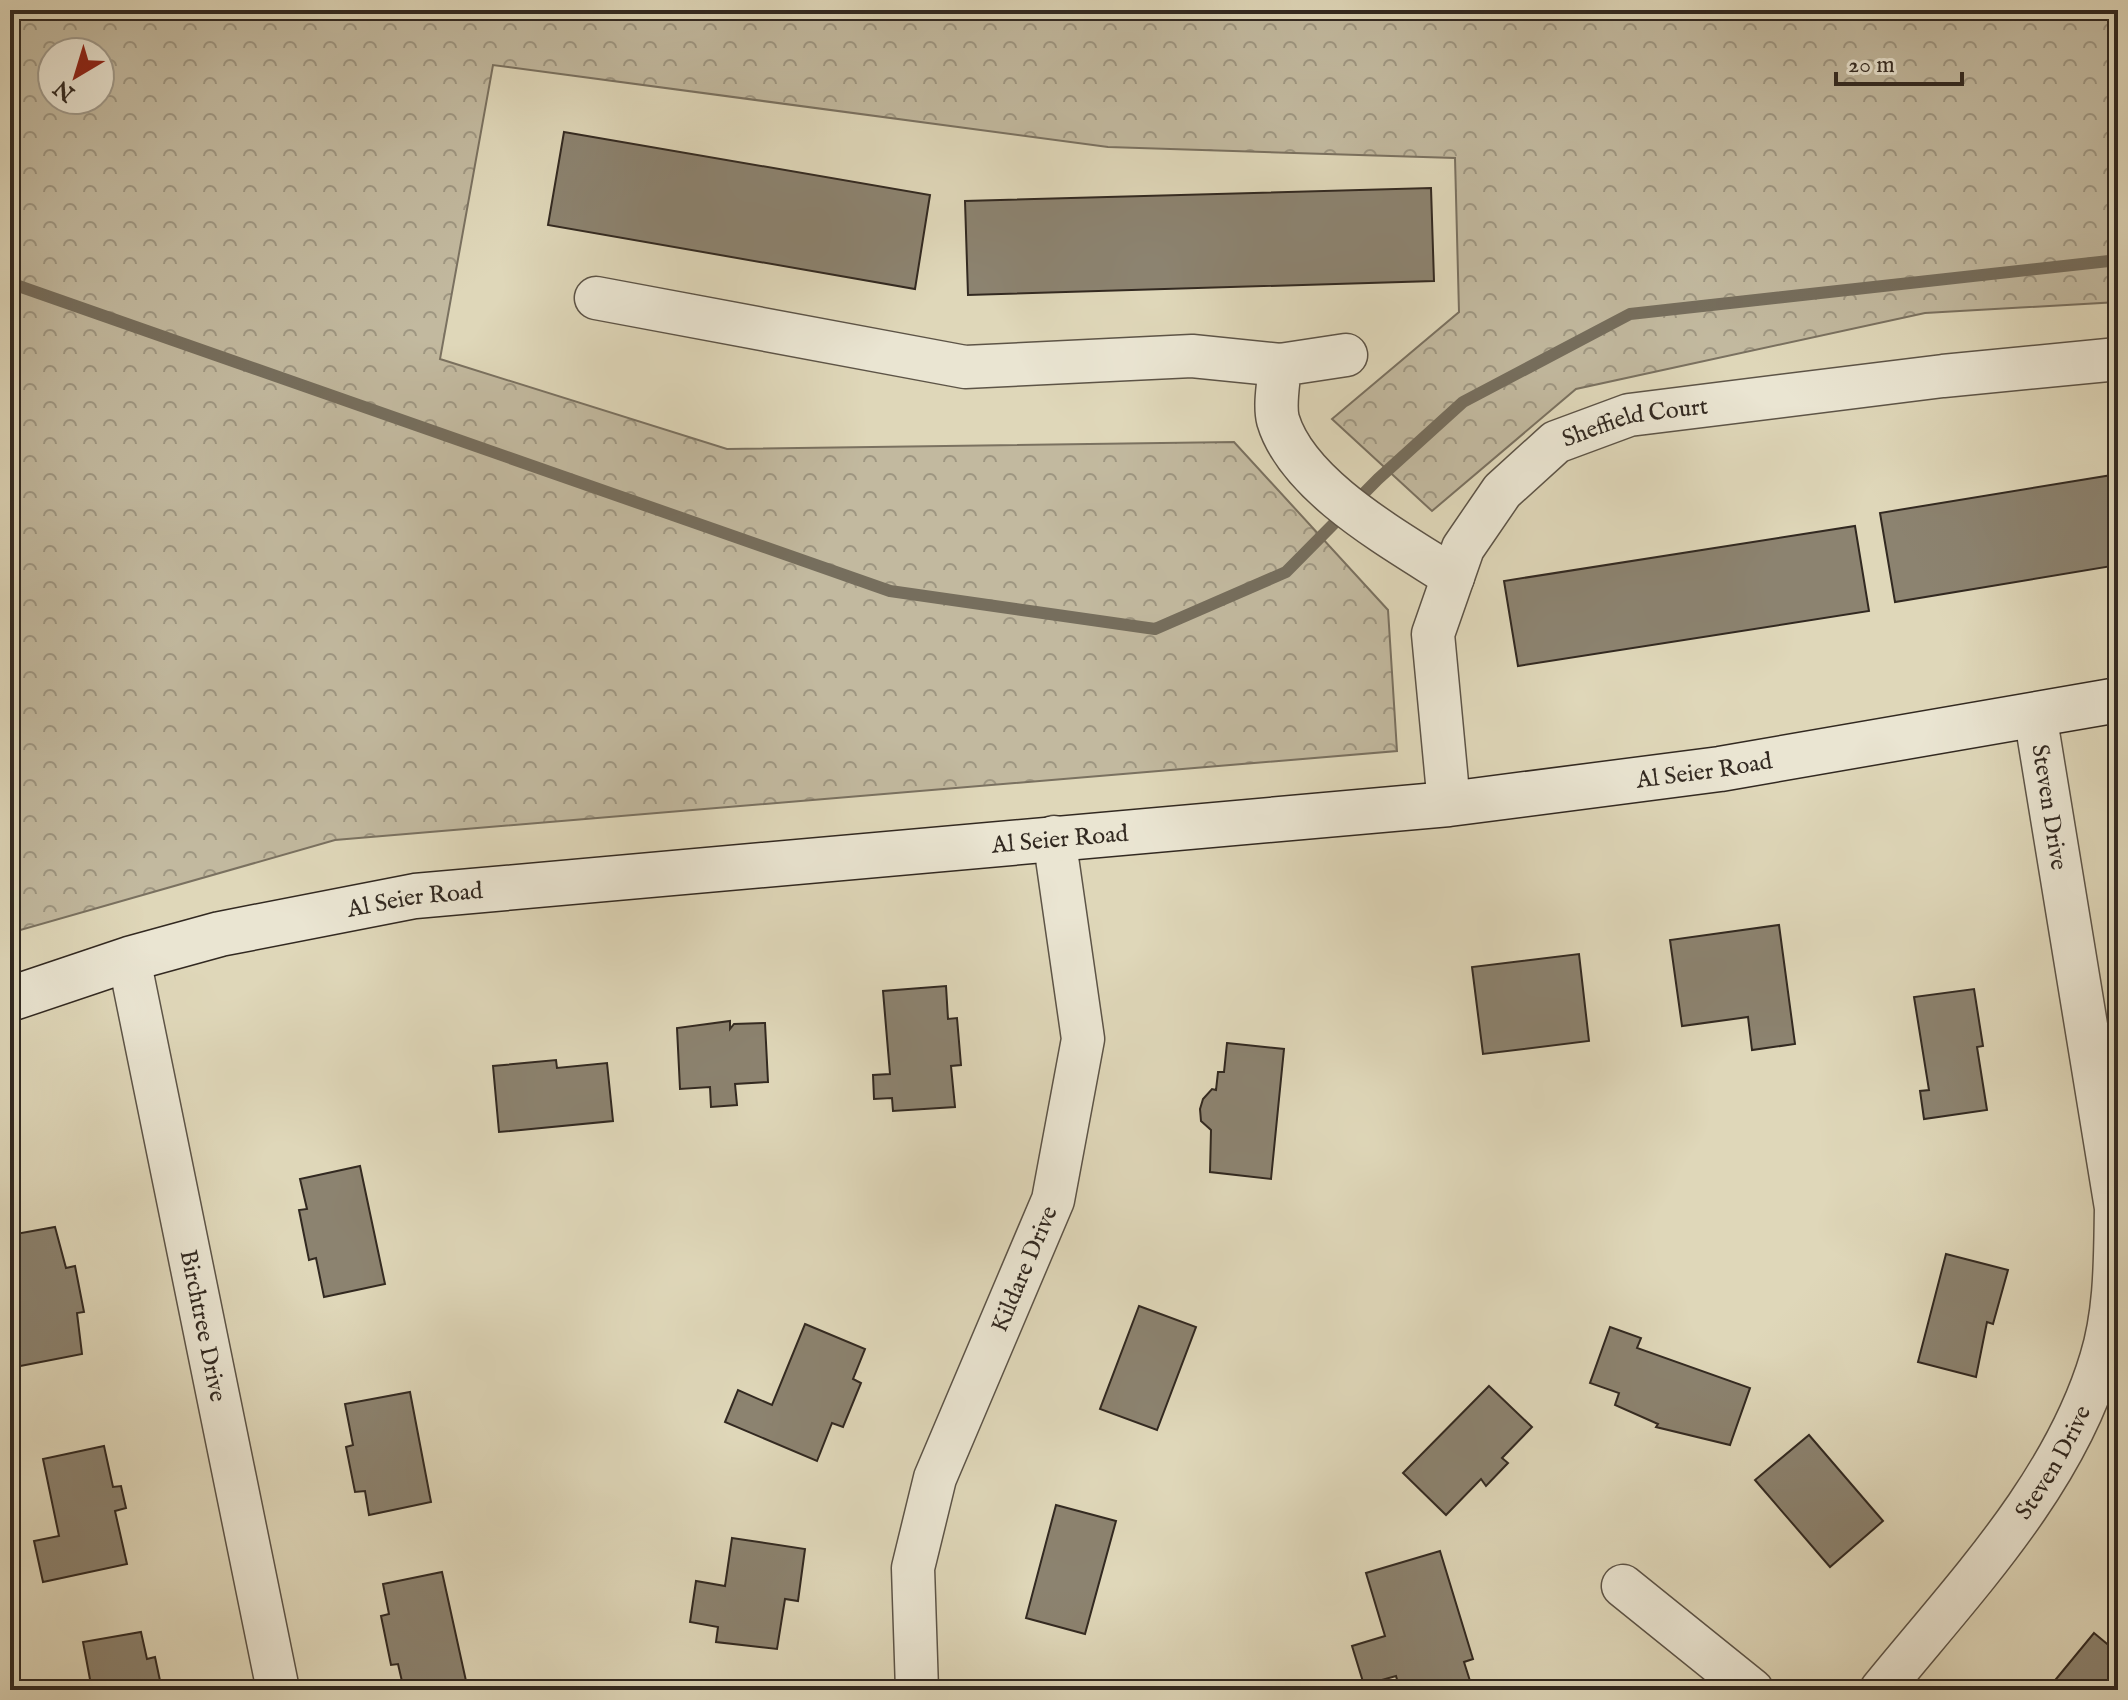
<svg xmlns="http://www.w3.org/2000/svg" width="2128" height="1700" font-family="'IM FELL English',serif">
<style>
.forest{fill:url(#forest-crowns);stroke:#7a7160;stroke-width:2;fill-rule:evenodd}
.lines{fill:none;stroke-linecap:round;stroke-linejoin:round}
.stream{stroke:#766e5d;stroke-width:12}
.building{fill:#8c8370;stroke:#322921;stroke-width:2}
.street-casing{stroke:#5d5447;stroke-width:45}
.secondary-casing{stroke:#322921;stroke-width:47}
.street{stroke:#eae5d2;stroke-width:42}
.secondary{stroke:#eae5d2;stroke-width:44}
.labels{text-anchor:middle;stroke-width:6;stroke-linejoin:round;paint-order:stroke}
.street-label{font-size:24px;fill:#322921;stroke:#eae5d2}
</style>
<defs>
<pattern id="forest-crowns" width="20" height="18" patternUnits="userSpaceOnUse" patternTransform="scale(2)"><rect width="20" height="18" fill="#c2b99f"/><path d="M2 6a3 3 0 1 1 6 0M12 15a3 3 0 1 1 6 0" fill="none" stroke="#9e9681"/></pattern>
</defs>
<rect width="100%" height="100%" fill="#dfd7b9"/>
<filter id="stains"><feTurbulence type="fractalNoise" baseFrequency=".0025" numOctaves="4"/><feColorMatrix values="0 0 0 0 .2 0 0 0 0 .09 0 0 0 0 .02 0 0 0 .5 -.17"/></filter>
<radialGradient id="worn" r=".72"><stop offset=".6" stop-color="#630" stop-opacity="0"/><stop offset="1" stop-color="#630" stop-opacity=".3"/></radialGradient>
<path class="forest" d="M 10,10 L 2118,10 L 2118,302 L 1925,313 L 1576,389 L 1432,511 L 1332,419 L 1459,312 L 1455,158 L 1108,147 L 493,65 L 440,359 L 727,449 L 1234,442 L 1388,610 L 1397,751 L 335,840 L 10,933 ZM 52,52 L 100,52 L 100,100 L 52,100 Z"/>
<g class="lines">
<polyline class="stream" points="10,283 890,591 1155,629 1286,572 1378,479 1463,402 1630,314 2118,260"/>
</g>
<g class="building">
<polygon points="564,132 930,195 915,289 548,225"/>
<polygon points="1431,188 1434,281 968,295 965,201"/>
<polygon points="2118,474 2118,565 1895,602 1880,513"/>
<polygon points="1855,526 1869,611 1518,666 1504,581"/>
<polygon points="1779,925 1795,1044 1752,1050 1748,1017 1682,1026 1670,940"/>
<polygon points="1579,954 1589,1041 1483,1054 1472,967"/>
<polygon points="946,986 948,1019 957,1018 961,1065 951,1066 955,1107 893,1111 892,1098 874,1099 873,1075 890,1074 883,991"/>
<polygon points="1974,989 1983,1046 1977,1047 1987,1110 1924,1119 1920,1091 1929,1090 1914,997"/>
<polygon points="730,1021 730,1029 734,1024 765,1023 768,1082 735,1084 737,1105 711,1107 710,1087 680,1089 677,1028"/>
<polygon points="1227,1043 1284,1049 1271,1179 1210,1172 1211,1130 1201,1121 1200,1109 1203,1099 1212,1089 1216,1090 1218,1072 1224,1072"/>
<polygon points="556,1060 557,1068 607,1063 613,1121 499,1132 493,1066"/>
<polygon points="360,1166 385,1284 324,1297 316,1258 309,1260 299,1210 307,1209 300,1179"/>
<polygon points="55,1227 66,1268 75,1266 84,1312 77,1313 82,1354 10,1368 10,1235"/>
<polygon points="1946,1254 2008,1270 1993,1324 1987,1322 1976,1377 1918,1362"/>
<polygon points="1139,1306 1196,1327 1157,1430 1100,1409"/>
<polygon points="805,1324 865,1349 853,1379 861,1383 843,1427 832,1423 817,1461 725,1422 738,1390 772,1405"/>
<polygon points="1610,1327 1641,1338 1637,1348 1750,1388 1730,1445 1656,1427 1658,1424 1615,1405 1619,1393 1590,1383"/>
<polygon points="1489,1386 1532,1427 1502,1458 1508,1463 1486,1486 1481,1479 1446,1515 1403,1473"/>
<polygon points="410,1392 431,1502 369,1515 365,1491 355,1492 346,1447 353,1445 345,1404"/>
<polygon points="1809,1435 1883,1521 1830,1567 1755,1480"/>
<polygon points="104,1446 113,1487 121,1486 126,1508 115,1511 127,1564 43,1582 34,1541 59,1536 43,1459"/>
<polygon points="1056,1505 1116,1521 1085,1634 1026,1618"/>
<polygon points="732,1538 805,1549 798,1601 785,1599 777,1649 716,1642 718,1627 690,1622 696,1581 725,1586"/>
<polygon points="1440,1551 1473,1659 1464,1662 1471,1684 1449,1690 1400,1690 1396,1676 1364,1685 1352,1646 1385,1636 1366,1573"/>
<polygon points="442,1572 468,1690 404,1690 398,1664 391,1665 381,1616 389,1614 383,1584"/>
<polygon points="141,1632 147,1659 155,1657 162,1690 92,1690 83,1642"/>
<polygon points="2094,1633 2118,1653 2118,1688 2047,1690"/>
</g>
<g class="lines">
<defs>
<g id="street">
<polyline points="596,298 965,367 1192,356 1280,365"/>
<path d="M 1346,355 L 1280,365 C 1279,381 1274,404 1278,420 C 1298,487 1396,540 1453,577"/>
<path id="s1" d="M 1449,804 L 1433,634 L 1463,548 L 1502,491 L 1556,442 L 1629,415 L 1943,376 L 2118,359"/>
<path id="s2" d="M 129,959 L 278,1690"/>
<polyline points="1623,1586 1752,1690"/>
<path id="s3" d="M 917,1690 L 913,1568 L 935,1478 L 1053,1200 L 1083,1039 L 1054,837"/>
<path id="s4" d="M 1881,1690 C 1963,1589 2063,1486 2101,1359 C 2116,1310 2115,1258 2116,1208 L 2035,714"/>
</g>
<g id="secondary">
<path id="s5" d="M 10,999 L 129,959 L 220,934 L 415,896 L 1449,804 L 1720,769 L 2118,700"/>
</g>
</defs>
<use href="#street" class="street-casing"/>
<use href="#secondary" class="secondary-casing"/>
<use href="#street" class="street"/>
<use href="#secondary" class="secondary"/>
</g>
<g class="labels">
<g class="street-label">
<text dy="8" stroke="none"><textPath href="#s1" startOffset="486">Sheffield Court</textPath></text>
<text dy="8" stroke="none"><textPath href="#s5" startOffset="1714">Al Seier Road</textPath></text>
<text transform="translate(2050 807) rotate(81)" y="8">Steven Drive</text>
<text dy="8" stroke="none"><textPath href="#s5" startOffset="1066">Al Seier Road</textPath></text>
<text dy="8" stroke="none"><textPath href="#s5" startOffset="418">Al Seier Road</textPath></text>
<text dy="8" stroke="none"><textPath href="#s3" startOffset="442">Kildare Drive</textPath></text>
<text dy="8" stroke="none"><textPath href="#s2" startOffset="374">Birchtree Drive</textPath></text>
<text dy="8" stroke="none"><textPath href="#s4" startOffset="286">Steven Drive</textPath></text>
</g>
</g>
<rect width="2128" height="1700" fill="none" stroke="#dfd7b9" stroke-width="40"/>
<rect x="12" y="12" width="2104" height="1676" fill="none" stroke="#322921" stroke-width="4"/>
<rect x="20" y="20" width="2088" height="1660" fill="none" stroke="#322921" stroke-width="2"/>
<g transform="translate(76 76) rotate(218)"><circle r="38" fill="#eae5d2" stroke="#a09a8b" stroke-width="2"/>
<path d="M0-6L14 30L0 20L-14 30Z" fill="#8f2418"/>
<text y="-12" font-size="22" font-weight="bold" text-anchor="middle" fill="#322921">N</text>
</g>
<path d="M1836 72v12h126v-12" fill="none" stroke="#322921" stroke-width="4"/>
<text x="1848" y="72" font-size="24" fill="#322921" stroke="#eae5d2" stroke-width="6" paint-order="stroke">20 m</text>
<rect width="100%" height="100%" filter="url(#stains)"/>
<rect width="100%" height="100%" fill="url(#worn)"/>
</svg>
